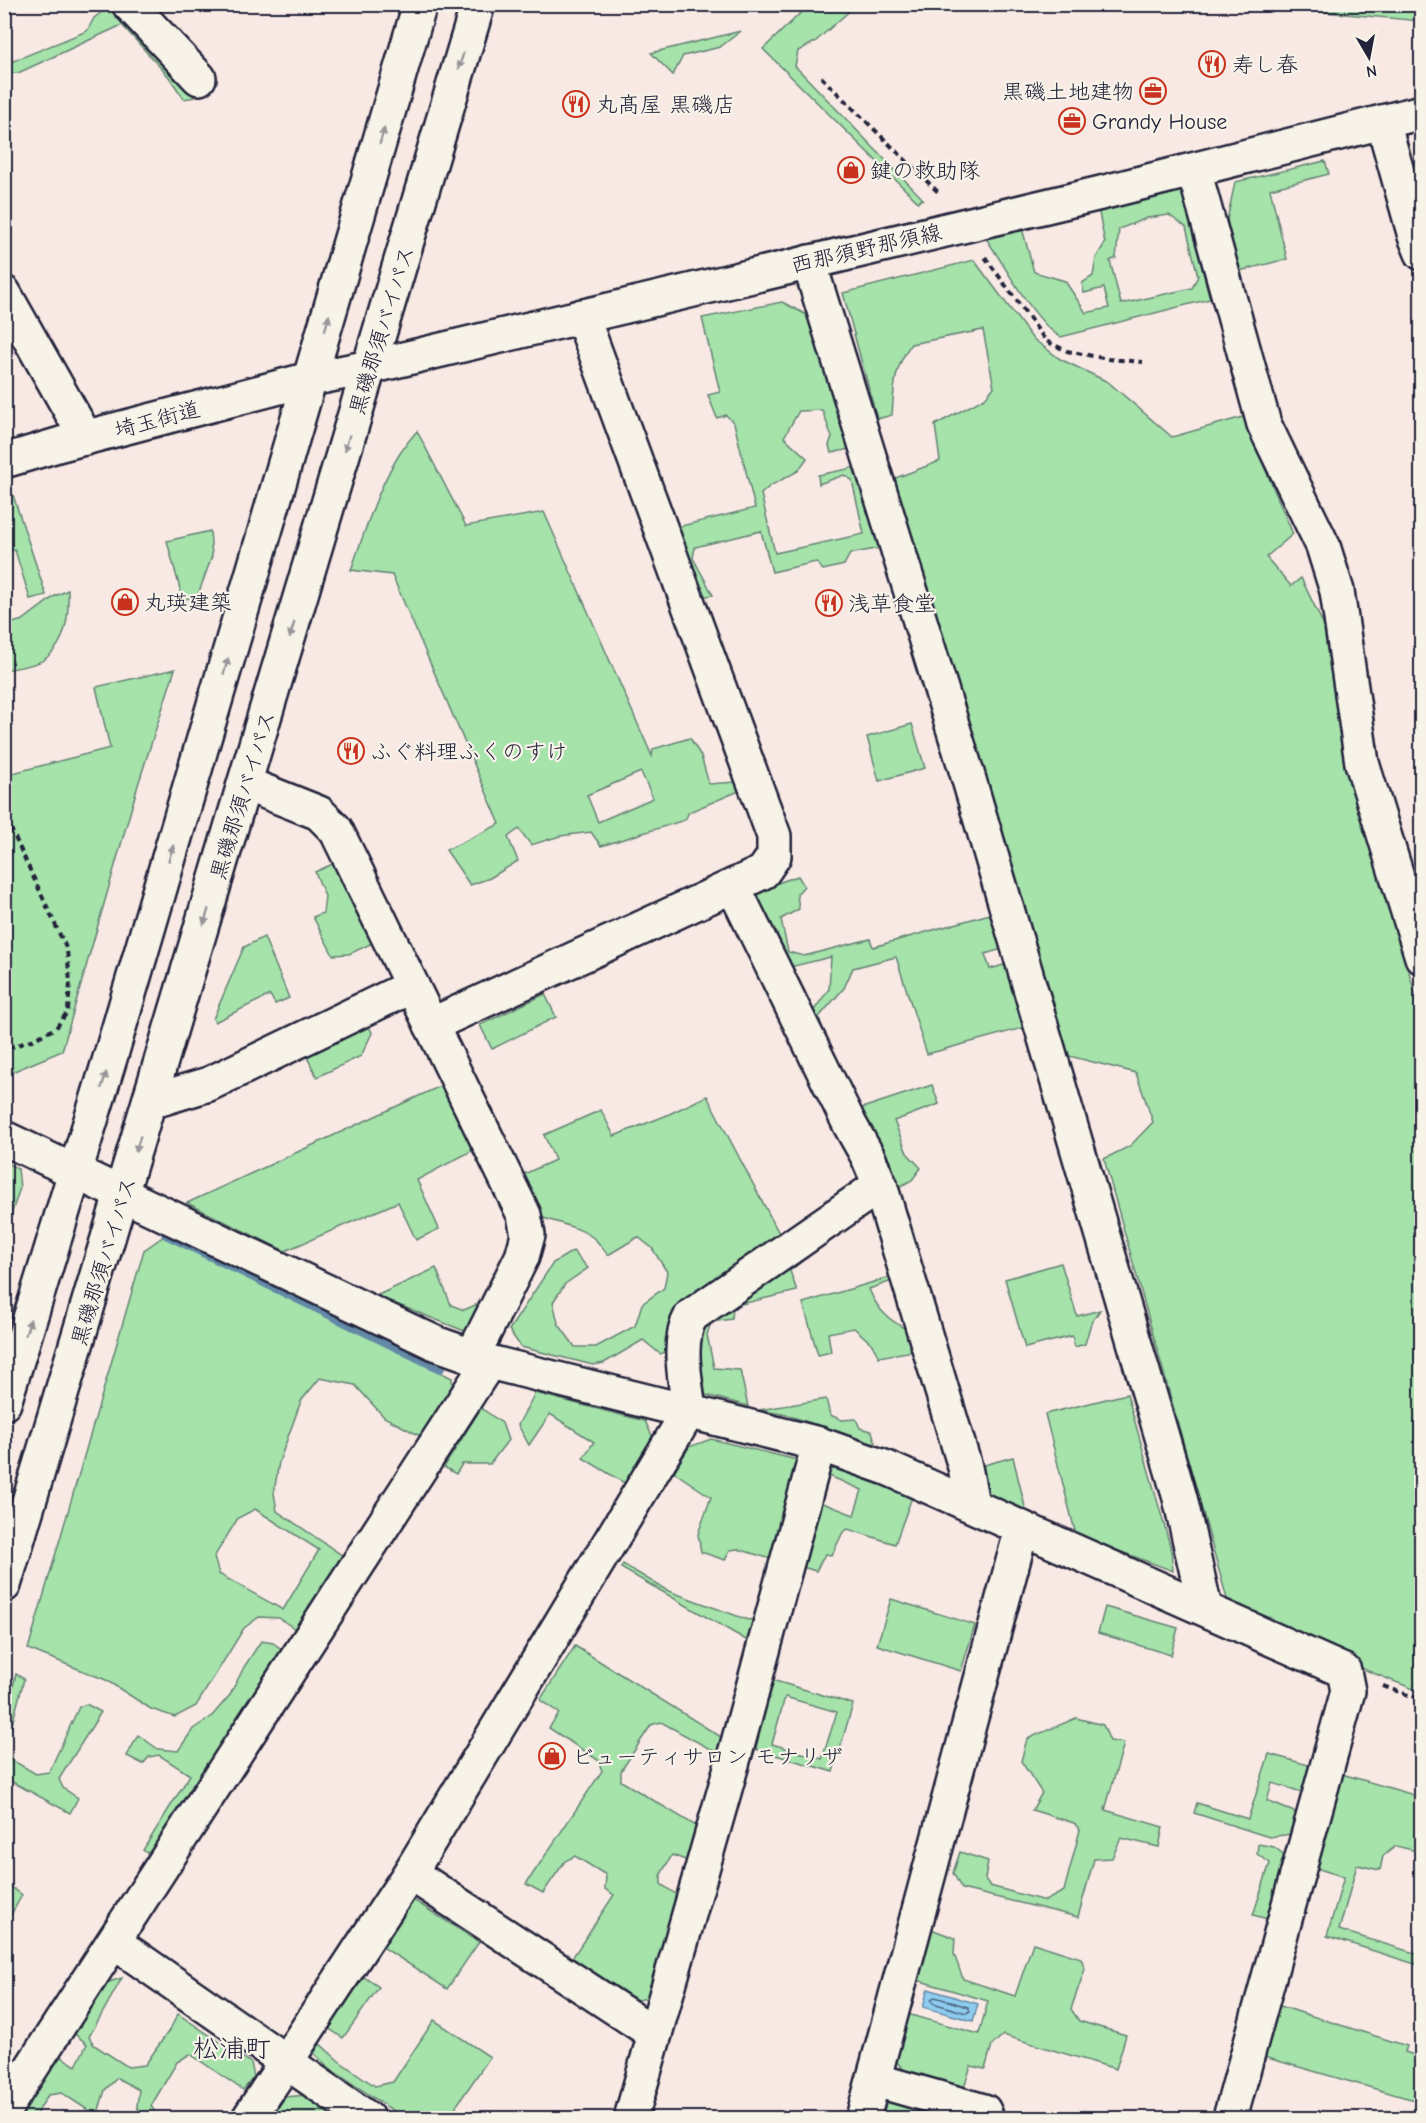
<svg xmlns="http://www.w3.org/2000/svg" width="1426" height="2123" font-family="'Comic Neue','Klee One',sans-serif">
<style>
.green{fill:#a5e3ab;stroke:#648273;stroke-width:1.5;fill-rule:evenodd}
.water{fill:#8ecdef;stroke:#6389a7;stroke-width:1.5}
.lines{fill:none;stroke-linecap:round;stroke-linejoin:round}
.shore{stroke:#4d6683;stroke-width:1.5}
.stream{stroke:#6389a7;stroke-width:10}
.minor-casing{stroke:#22223b;stroke-width:38}
.major-casing{stroke:#22223b;stroke-width:38}
.path{stroke:#22223b;stroke-width:4;stroke-dasharray:6 4.5;stroke-linecap:butt}
.minor{stroke:#f7f3e8;stroke-width:33}
.major{stroke:#f7f3e8;stroke-width:33}
.oneway{fill:#97959a}
.labels{text-anchor:middle;stroke-width:4.5;stroke-linejoin:round;paint-order:stroke}
.poi-label{font-size:22px;fill:#22223b;stroke:#f7f3e8;text-anchor:start}
.street-label{font-size:22px;fill:#22223b;stroke:#f7f3e8}
.quarter-label{font-size:26px;fill:#22223b;stroke:#f7f3e8}
</style>
<rect width="100%" height="100%" fill="#f8e9e4"/>
<filter id="ink" filterUnits="userSpaceOnUse"><feTurbulence type="fractalNoise" baseFrequency=".0167" numOctaves="2"/><feDisplacementMap in="SourceGraphic" scale="12" xChannelSelector="R" yChannelSelector="G"/><feConvolveMatrix kernelMatrix="1 2 1 2 8 2 1 2 1" color-interpolation-filters="sRGB"/></filter>
<g filter="url(#ink)">
<g class="green">
<polygon points="111,5 195,97 184,99 169,77 122,25 18,73 5,74 5,59 11,62 87,31 94,18"/>
<polygon points="809,5 856,5 815,42 798,51 795,66 923,199 918,202 763,49"/>
<polygon points="1270,5 1421,5 1421,21 1270,7"/>
<polygon points="741,31 720,47 683,56 673,75 651,53"/>
<polygon points="1325,161 1329,174 1270,189 1287,259 1239,271 1227,220 1235,182"/>
<path d="M 1181,188 L 1210,299 L 1061,337 C 1035,324 1003,262 985,237 L 1022,228 L 1034,272 L 1065,281 L 1086,313 L 1109,308 L 1104,288 L 1084,293 L 1082,283 L 1093,276 L 1096,258 L 1105,243 L 1098,208 ZM 1169,215 L 1186,227 L 1198,276 L 1192,288 L 1121,304 L 1110,261 L 1116,258 L 1119,229 L 1147,218 Z"/>
<path d="M 974,260 L 1032,338 L 1060,359 L 1108,382 L 1172,437 L 1243,417 L 1293,534 L 1266,557 L 1291,586 L 1301,578 L 1327,632 L 1348,767 L 1421,1013 L 1421,1692 L 1368,1671 L 1229,1606 L 1104,1159 L 1130,1146 L 1153,1122 L 1136,1073 L 1069,1056 L 901,514 L 893,479 L 940,461 L 935,425 L 985,398 L 994,387 L 983,330 L 911,344 C 894,368 894,386 892,415 L 877,419 L 843,293 Z"/>
<polygon points="782,302 807,315 850,449 831,453 829,445 832,437 822,410 799,411 784,437 807,458 798,471 770,486 761,494 775,553 864,534 852,480 844,475 819,484 818,475 857,467 880,548 850,554 844,565 823,570 816,562 772,572 761,531 695,547 693,558 713,595 701,597 677,527 755,508 734,423 726,415 717,418 708,395 720,392 702,318"/>
<path d="M 417,431 L 466,526 L 544,512 L 652,756 L 653,749 L 690,738 L 701,756 L 709,784 L 736,782 L 739,791 L 689,812 L 685,820 L 601,846 L 591,832 L 560,836 L 531,845 L 519,829 L 508,837 L 518,861 L 490,878 L 470,885 L 446,850 L 500,824 L 392,575 L 351,570 C 369,521 382,470 417,431 ZM 641,772 L 653,798 L 598,822 L 587,795 Z"/>
<polygon points="13,495 46,595 30,599 15,550 8,551 5,542 5,498"/>
<polygon points="210,531 212,556 198,595 183,600 167,541"/>
<path d="M 68,590 C 69,615 67,643 45,659 C 38,665 15,668 5,670 L 5,625 L 23,620 L 55,596 Z"/>
<polygon points="175,669 138,785 62,1051 5,1075 5,775 110,748 96,687"/>
<polygon points="912,724 925,768 879,781 867,737"/>
<polygon points="337,862 375,942 349,954 333,955 313,917 323,913 325,896 315,872"/>
<polygon points="798,876 804,886 797,894 799,909 781,919 788,952 804,956 870,939 873,947 997,912 1009,947 985,954 990,969 1014,962 1033,1025 927,1054 896,957 853,968 844,988 819,1017 828,1046 810,1016 829,989 831,957 786,968 749,893"/>
<polygon points="264,937 289,998 275,1004 270,995 215,1022 213,1019 244,947"/>
<polygon points="545,994 556,1017 492,1049 480,1025"/>
<polygon points="368,1023 372,1033 361,1056 317,1077 305,1053"/>
<polygon points="447,1083 479,1147 417,1180 439,1229 416,1240 398,1202 285,1251 187,1203"/>
<polygon points="932,1085 939,1104 894,1121 907,1153 921,1168 912,1180 899,1187 906,1212 904,1221 859,1109"/>
<path d="M 707,1096 L 782,1239 L 672,1316 L 669,1327 L 668,1351 L 660,1354 L 643,1340 L 604,1363 L 593,1365 L 521,1347 L 509,1330 L 553,1263 L 573,1251 L 588,1268 L 565,1284 L 553,1302 L 558,1323 L 575,1347 L 596,1347 L 635,1326 L 642,1304 L 664,1288 L 667,1272 L 652,1248 L 638,1237 L 608,1255 C 604,1250 600,1245 596,1240 C 579,1225 550,1222 530,1213 L 513,1179 L 555,1160 L 544,1135 L 601,1110 L 614,1136 L 665,1116 Z"/>
<polygon points="5,1162 18,1169 20,1188 5,1233"/>
<polygon points="835,1235 790,1271 797,1291 733,1306 732,1319 711,1322 707,1335 714,1368 740,1370 748,1406 702,1394 695,1340 698,1328"/>
<path d="M 164,1236 L 452,1378 L 452,1388 L 422,1437 L 384,1417 L 355,1385 L 320,1378 L 301,1401 L 279,1462 L 274,1493 L 277,1511 L 346,1558 L 298,1631 L 279,1618 L 259,1617 L 244,1628 L 196,1706 L 175,1717 L 151,1709 L 106,1680 L 28,1649 L 144,1250 ZM 255,1509 L 319,1550 L 283,1610 L 219,1574 L 214,1557 L 238,1518 Z"/>
<polygon points="1061,1263 1077,1316 1100,1310 1091,1323 1085,1344 1075,1347 1072,1336 1025,1348 1005,1279"/>
<polygon points="436,1268 451,1305 464,1310 487,1300 467,1332 376,1296"/>
<path d="M 894,1276 L 895,1280 L 869,1289 C 879,1314 891,1321 914,1334 L 919,1350 L 879,1357 L 871,1343 L 854,1328 L 828,1333 L 831,1352 L 818,1355 L 803,1303 Z"/>
<polygon points="535,1393 645,1421 654,1440 631,1487 583,1458 594,1442 550,1414 529,1445 518,1425"/>
<polygon points="1127,1394 1171,1549 1173,1571 1076,1535 1045,1414"/>
<polygon points="826,1399 830,1415 842,1420 856,1419 860,1428 872,1431 876,1445 787,1415 759,1410"/>
<polygon points="481,1408 502,1423 508,1440 490,1464 462,1464 456,1474 444,1467"/>
<polygon points="711,1439 797,1460 805,1472 755,1645 621,1568 623,1564 666,1590 748,1620 759,1618 774,1569 771,1559 738,1549 730,1550 725,1560 701,1552 698,1534 711,1497 674,1472 689,1447"/>
<polygon points="1013,1457 1026,1511 983,1491 977,1467"/>
<polygon points="835,1468 912,1497 895,1544 848,1529 843,1532 832,1555 825,1554 816,1571 799,1566 817,1501 854,1515 862,1490 827,1475"/>
<polygon points="891,1599 975,1625 961,1671 877,1645"/>
<polygon points="1105,1607 1178,1628 1171,1655 1098,1633"/>
<polygon points="261,1641 273,1643 287,1653 157,1848 147,1853 143,1850 190,1775 159,1755 149,1757 143,1764 127,1756 138,1735 158,1749 178,1751 193,1729 211,1717 230,1695 244,1667"/>
<polygon points="575,1646 726,1740 721,1755 661,1722 651,1725 621,1771 621,1781 698,1827 688,1861 672,1855 661,1874 661,1884 680,1897 650,1997 639,2000 627,1998 570,1961 614,1895 605,1889 606,1875 575,1856 565,1861 543,1893 526,1884 602,1771 598,1760 549,1728 559,1713 540,1700"/>
<polygon points="16,1674 24,1679 5,1751 5,1717"/>
<path d="M 772,1680 L 853,1704 L 833,1772 L 752,1748 ZM 785,1697 L 837,1712 L 822,1759 L 772,1744 Z"/>
<polygon points="86,1704 101,1712 59,1779 63,1788 78,1798 70,1813 5,1778 5,1756 36,1774 49,1772 79,1707"/>
<polygon points="1076,1718 1103,1725 1110,1741 1124,1743 1105,1810 1163,1827 1159,1847 1121,1838 1112,1858 1094,1859 1078,1917 962,1889 953,1873 960,1852 988,1861 985,1879 990,1886 1045,1901 1064,1891 1080,1830 1074,1823 1032,1810 1042,1793 1021,1761 1027,1739"/>
<polygon points="1269,1754 1312,1766 1305,1793 1272,1783 1267,1801 1299,1814 1291,1834 1269,1837 1194,1813 1197,1803 1248,1819"/>
<polygon points="1342,1774 1421,1797 1421,1852 1396,1846 1383,1856 1380,1870 1357,1865 1339,1930 1421,1955 1421,1966 1327,1936 1344,1877 1313,1867"/>
<polygon points="1258,1844 1274,1847 1286,1856 1268,1919 1253,1915 1270,1863 1257,1854"/>
<polygon points="5,1882 22,1895 5,1926"/>
<polygon points="412,1899 479,1942 447,1989 381,1946"/>
<polygon points="931,1929 955,1938 954,1954 963,1979 1015,1996 1033,1943 1081,1958 1085,1969 1071,2009 1079,2021 1126,2035 1116,2069 1003,2035 992,2045 985,2069 971,2066 963,2090 908,2074 894,2059 907,2014 979,2034 988,2001 917,1980"/>
<polygon points="364,1977 379,1987 343,2038 328,2028"/>
<polygon points="122,1978 89,2037 94,2045 128,2067 145,2065 170,2029 178,2014 251,2063 254,2077 243,2090 190,2054 177,2062 151,2106 159,2118 140,2118 137,2105 139,2090 117,2078 105,2090 99,2110 94,2114 62,2093 48,2095 34,2118 19,2118 57,2054 76,2066 87,2044 71,2031 102,1984"/>
<polygon points="1277,2005 1407,2046 1405,2052 1421,2057 1421,2102 1264,2057"/>
<polygon points="434,2020 490,2057 448,2118 404,2118 327,2067 314,2053 320,2044 339,2061 375,2086 393,2082"/>
<polygon points="307,2095 341,2118 277,2118 273,2116 285,2097"/>
<polygon points="894,2098 963,2118 918,2118 900,2114 898,2118 877,2118 880,2108"/>
</g>
<polygon class="water" points="928,1989 978,2004 973,2021 923,2007"/>
<g class="lines">
<polygon class="shore" points="935,1997 968,2007 970,2011 966,2013 933,2003 931,1999"/>
<polyline class="stream" points="166,1234 440,1368"/>
<defs>
<g id="minor">
<polyline points="129,4 199,78"/>
<polyline points="1383,122 1415,236 1422,253"/>
<polyline points="1194,170 1264,424 1323,546 1337,591 1362,763 1422,957"/>
<polyline points="809,262 967,773 1180,1498 1205,1608"/>
<polyline points="4,293 86,438"/>
<polyline points="4,461 61,444 310,379"/>
<polyline points="246,784 319,813 336,830 524,1215 528,1235 522,1257 472,1357"/>
<polyline points="733,886 850,1125 868,1157 880,1185 965,1467 972,1504"/>
<polyline points="431,1025 763,872 774,856 774,836 582,316"/>
<polyline points="150,1102 209,1084 412,986"/>
<polyline points="4,1138 435,1343 489,1362 819,1444 887,1468 1344,1671 1348,1691 1230,2118"/>
<polyline points="410,1873 655,2034"/>
<polyline points="114,1942 367,2118"/>
<polyline points="875,2080 984,2111 987,2118"/>
<polyline points="4,2110 489,1362"/>
<path d="M 249,2118 L 410,1873 L 689,1411 C 686,1381 676,1343 691,1316 L 880,1185"/>
<polyline points="631,2118 738,1743 819,1444"/>
<polyline points="863,2118 1022,1528"/>
</g>
<g id="major">
<polyline points="310,379 370,367 1101,193 1422,112"/>
<polyline points="4,1403 111,1055 420,4"/>
<polyline points="4,1585 478,4"/>
</g>
</defs>
<use href="#minor" class="minor-casing"/>
<use href="#major" class="major-casing"/>
<g class="path">
<polyline points="821,77 940,194"/>
<polyline points="985,257 1046,341 1067,351 1108,359 1143,362"/>
<polyline points="4,808 12,831 67,950 70,982 68,1011 56,1028 32,1040 4,1050"/>
<polyline points="1383,1686 1422,1700"/>
</g>
<use href="#minor" class="minor"/>
<use href="#major" class="major"/>
</g>
<defs><path id="oneway-solid" d="M-6-.8H1V-3.2L6.5 0L1 3.2V.8H-6Z" transform="scale(1.5)"/></defs>
<g class="oneway">
<use href="#oneway-solid" transform="translate(461 61) rotate(107)"/>
<use href="#oneway-solid" transform="translate(382 136) rotate(-74)"/>
<use href="#oneway-solid" transform="translate(327 323) rotate(-74)"/>
<use href="#oneway-solid" transform="translate(347 443) rotate(107)"/>
<use href="#oneway-solid" transform="translate(292 630) rotate(107)"/>
<use href="#oneway-solid" transform="translate(226 666) rotate(-74)"/>
<use href="#oneway-solid" transform="translate(171 853) rotate(-73)"/>
<use href="#oneway-solid" transform="translate(206 917) rotate(107)"/>
<use href="#oneway-solid" transform="translate(104 1080) rotate(-73)"/>
<use href="#oneway-solid" transform="translate(138 1144) rotate(107)"/>
<use href="#oneway-solid" transform="translate(28 1327) rotate(-73)"/>
</g>
</g>
<defs>
<symbol id="restaurant-ring" viewBox="-11 -11 22 22"><circle r="9.5" fill="#f7f3e8" stroke="#c8321e" stroke-width="1.5"/><path d="M-5-6h1v4h1v-4h1v4h1v-4h1v5L-1.5 .5V6h-2V.5L-5-1ZM5-6V6H3V1.5H1.5Q1.5-4 5-6Z" fill="#c8321e"/></symbol>
<symbol id="office-ring" viewBox="-11 -11 22 22"><circle r="9.5" fill="#f7f3e8" stroke="#c8321e" stroke-width="1.5"/><path d="M-6-3h4V-5.5h4V-3h4V5H-6ZM-1-4.5V-3h2v-1.5ZM-6 0V1H6V0Z" fill="#c8321e"/></symbol>
<symbol id="shop-ring" viewBox="-11 -11 22 22"><circle r="9.5" fill="#f7f3e8" stroke="#c8321e" stroke-width="1.5"/><path d="M-5-2.5h2.3a2.7 3.5 0 0 1 5.4 0H5L5.5 6h-11ZM-1.5-2.5h3a1.5 2.3 0 0 0-3 0Z" fill="#c8321e"/></symbol>
</defs>
<g fill-rule="evenodd">
<use href="#restaurant-ring" x="1197" y="49" width="30" height="30"/>
<use href="#office-ring" x="1138" y="76" width="30" height="30"/>
<use href="#restaurant-ring" x="561" y="89" width="30" height="30"/>
<use href="#office-ring" x="1057" y="106" width="30" height="30"/>
<use href="#shop-ring" x="836" y="155" width="30" height="30"/>
<use href="#shop-ring" x="110" y="587" width="30" height="30"/>
<use href="#restaurant-ring" x="814" y="588" width="30" height="30"/>
<use href="#restaurant-ring" x="336" y="736" width="30" height="30"/>
<use href="#shop-ring" x="537" y="1741" width="30" height="30"/>
</g>
<g class="labels">
<g class="poi-label">
<text x="1232" y="72">寿し春</text>
<text x="1134" y="99" text-anchor="end">黒磯土地建物</text>
<text x="596" y="112">丸髙屋 黒磯店</text>
<text x="1092" y="129">Grandy House</text>
<text x="870" y="178">鍵の救助隊</text>
<text x="144" y="610">丸瑛建築</text>
<text x="848" y="611">浅草食堂</text>
<text x="370" y="759">ふぐ料理ふくのすけ</text>
<text x="572" y="1764">ビューティサロン モナリザ</text>
</g>
<g class="street-label">
<text transform="translate(866 248) rotate(-13)" y="8">西那須野那須線</text>
<text transform="translate(381 330) rotate(-73)" y="8">黒磯那須バイパス</text>
<text transform="translate(157 419) rotate(-15)" y="8">埼玉街道</text>
<text transform="translate(242 795) rotate(-73)" y="8">黒磯那須バイパス</text>
<text transform="translate(103 1261) rotate(-73)" y="8">黒磯那須バイパス</text>
</g>
<g class="quarter-label">
<text x="232" y="2057">松浦町</text>
</g>
</g>
<rect width="1426" height="2123" fill="none" stroke="#f7f3e8" stroke-width="24"/>
<rect x="12" y="12" width="1402" height="2099" fill="none" stroke="#22223b" stroke-width="2" filter="url(#ink)"/>
<g transform="translate(1369 57) rotate(170)" stroke="#f7f3e8" stroke-width="4.5" paint-order="stroke">
<path d="M0-4.5L10 22L0 15L-10 22Z" fill="#22223b"/>
<text y="-9" font-size="16" font-weight="bold" text-anchor="middle" fill="#22223b">N</text>
</g>
</svg>
